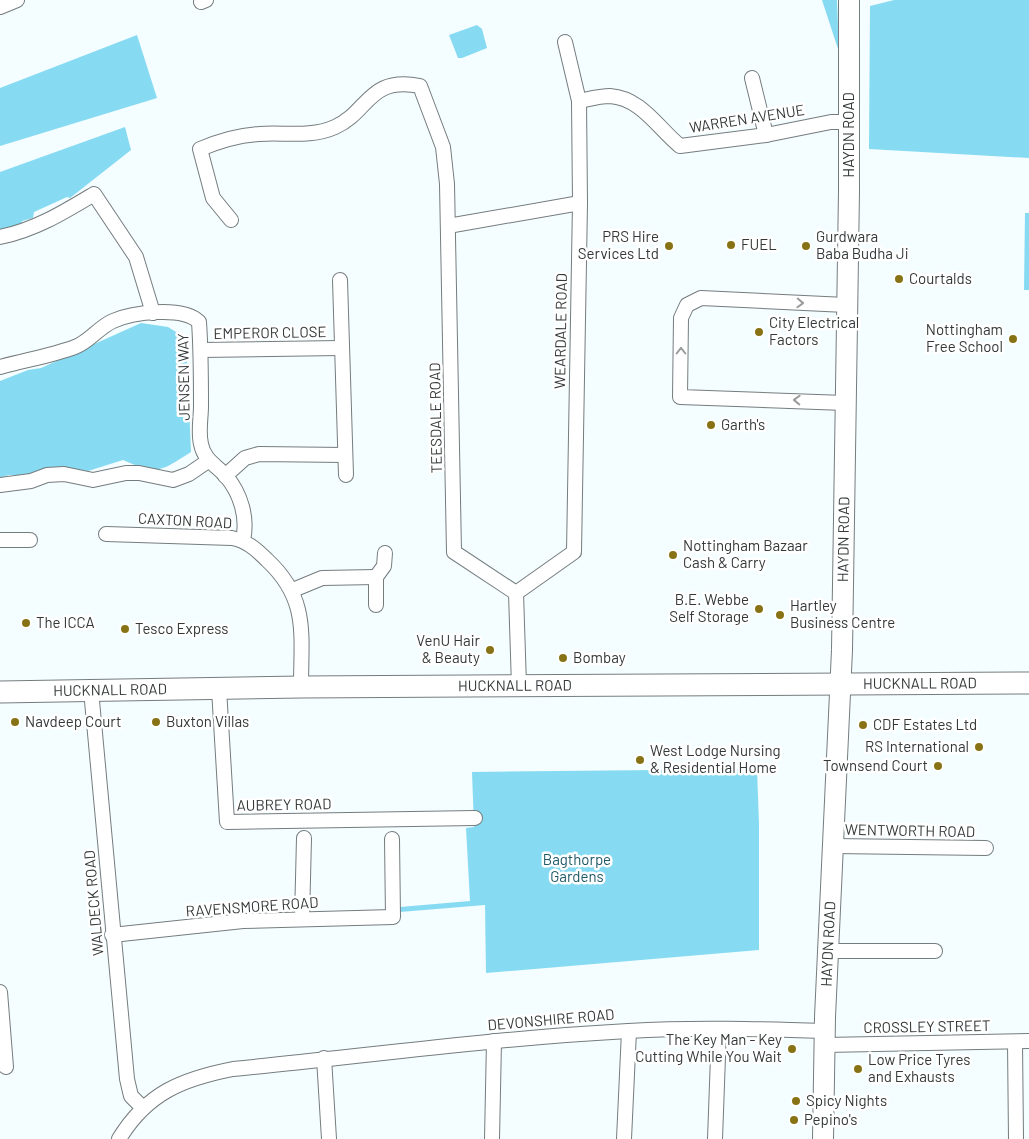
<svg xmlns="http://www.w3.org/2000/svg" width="1029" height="1139" font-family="Barlow,sans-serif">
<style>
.green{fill:#86dbf2}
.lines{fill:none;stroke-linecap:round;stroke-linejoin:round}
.street-casing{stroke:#757c7e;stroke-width:16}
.secondary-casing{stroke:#757c7e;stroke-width:22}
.primary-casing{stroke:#757c7e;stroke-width:23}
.street{stroke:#fff;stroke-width:14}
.secondary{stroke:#fff;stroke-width:20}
.primary{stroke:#fff;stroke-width:21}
.oneway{stroke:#9a9c9c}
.poi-dot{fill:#877315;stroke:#fff;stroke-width:2}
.labels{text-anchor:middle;stroke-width:5;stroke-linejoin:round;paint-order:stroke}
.street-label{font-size:15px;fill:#343839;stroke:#fff}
.poi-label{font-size:15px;fill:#343839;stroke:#fff;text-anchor:start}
.park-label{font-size:15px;fill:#1e5967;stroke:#fff}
</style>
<rect width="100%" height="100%" fill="#f4fdff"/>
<g class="green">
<polygon points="822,0 837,0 839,52"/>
<polygon points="894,0 1029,0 1029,158 869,149 870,6"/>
<polygon points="477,25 482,29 487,48 462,58 458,58 449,35"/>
<polygon points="137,35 157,98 0,146 0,88"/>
<polygon points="125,127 131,150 70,198 67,197 34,212 33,218 22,221 22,224 4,230 0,229 0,172"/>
<polygon points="1025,213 1029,213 1029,290 1024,290"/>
<path d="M 141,323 L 168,327 L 186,338 L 191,452 C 160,472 158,475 123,460 L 88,471 L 58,468 L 37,471 L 36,476 L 9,475 L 0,478 L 0,381 L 28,370 L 41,368 Z"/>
<polygon points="757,769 759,824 759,950 486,973 485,905 400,912 400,907 470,901 466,828 474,827 472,772"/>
</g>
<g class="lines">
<defs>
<g id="street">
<polyline points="201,2 206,0"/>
<polyline points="0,7 17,0"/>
<polyline points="752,78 766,135"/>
<path d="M 579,101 C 589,99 600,96 610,96 C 641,98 658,128 680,146 L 766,135 L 831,122 L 848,122"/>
<path d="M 231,220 L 213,198 L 200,149 C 219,141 238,135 259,134 C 285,132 310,138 335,127 C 369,112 368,76 420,86 L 443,147 L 447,184 L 454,552 L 516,593 L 519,686"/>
<polyline points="448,226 580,203"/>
<path d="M 0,237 C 35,230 64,212 94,194 L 136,257 L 153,313"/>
<polyline points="340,280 346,475"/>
<polyline points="201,350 340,348"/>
<path d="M 0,367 C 25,360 51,356 75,347 C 89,342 99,327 113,321 C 133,312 183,306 199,322 C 201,350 201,377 201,406 C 201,418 198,432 201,444 C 204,460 216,465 226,476 C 241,494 248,518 243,540"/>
<polyline points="845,403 680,397 681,318 687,305 701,298 846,305"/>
<polyline points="225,476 245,458 259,454 345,455"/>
<polyline points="0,485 31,481 47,475 64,474 93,480 126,473 139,473 173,480 189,474 208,461"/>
<path d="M 106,534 L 232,538 C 247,541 256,549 267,560 C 309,599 301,634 301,687"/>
<polyline points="0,540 30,540"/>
<polyline points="293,590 322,578 376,577"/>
<polyline points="516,593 574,552 580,203 579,101 565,42"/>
<polyline points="376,605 376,577 384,566 385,553"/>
<polyline points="219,689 227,822 475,818"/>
<polyline points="91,690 127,1079 131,1096 142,1107"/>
<polyline points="833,846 986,848"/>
<polyline points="302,919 304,838"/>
<polyline points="112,935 243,921 393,917 392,839"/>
<polyline points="828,951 935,951"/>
<polyline points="0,992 6,1067"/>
<polyline points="1015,1042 1016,1139"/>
<polyline points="825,1045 1029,1041"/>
<polyline points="324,1058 329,1139"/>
<path d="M 119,1139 C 147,1093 182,1079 233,1069 C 365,1056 496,1038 628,1031 C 694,1027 760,1029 825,1031"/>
<polyline points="492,1139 494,1041"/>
<polyline points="624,1139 629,1031"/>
<polyline points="715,1139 719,1029"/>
</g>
<g id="secondary">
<path id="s1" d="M 823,1139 L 825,1017 L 842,650 L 849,191 L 849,0"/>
</g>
<g id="primary">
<path id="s2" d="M 0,692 L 301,687 L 1029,683"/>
</g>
</defs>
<use href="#street" class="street-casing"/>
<use href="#secondary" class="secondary-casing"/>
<use href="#primary" class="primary-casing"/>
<use href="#street" class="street"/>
<use href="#secondary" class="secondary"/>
<use href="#primary" class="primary"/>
</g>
<defs><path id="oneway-chevron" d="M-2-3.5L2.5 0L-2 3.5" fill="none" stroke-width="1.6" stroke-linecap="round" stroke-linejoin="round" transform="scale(1.25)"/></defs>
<g class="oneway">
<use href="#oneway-chevron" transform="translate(800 303) rotate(2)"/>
<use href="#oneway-chevron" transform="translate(681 351) rotate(-90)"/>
<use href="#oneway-chevron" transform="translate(797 400) rotate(-178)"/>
</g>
<g class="poi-dot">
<circle cx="731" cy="245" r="5"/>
<circle cx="669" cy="246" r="5"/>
<circle cx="806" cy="246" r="5"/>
<circle cx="899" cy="279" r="5"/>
<circle cx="759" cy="332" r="5"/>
<circle cx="1013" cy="339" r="5"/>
<circle cx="711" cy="425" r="5"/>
<circle cx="673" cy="555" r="5"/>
<circle cx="759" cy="609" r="5"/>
<circle cx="780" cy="615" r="5"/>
<circle cx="26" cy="623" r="5"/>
<circle cx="125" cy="629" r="5"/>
<circle cx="490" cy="650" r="5"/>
<circle cx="563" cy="658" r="5"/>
<circle cx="15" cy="722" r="5"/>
<circle cx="156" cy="722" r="5"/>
<circle cx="863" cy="725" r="5"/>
<circle cx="979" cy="747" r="5"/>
<circle cx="640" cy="760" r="5"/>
<circle cx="938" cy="766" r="5"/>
<circle cx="792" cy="1049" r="5"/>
<circle cx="858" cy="1069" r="5"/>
<circle cx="796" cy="1101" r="5"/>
<circle cx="794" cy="1120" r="5"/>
</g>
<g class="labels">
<g class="street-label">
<text transform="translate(747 119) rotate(-9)" y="5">WARREN AVENUE</text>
<text transform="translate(849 135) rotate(-90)" y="5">HAYDN ROAD</text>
<text transform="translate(561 331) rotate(-89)" y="5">WEARDALE ROAD</text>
<text transform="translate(270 333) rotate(-1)" y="5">EMPEROR CLOSE</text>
<text transform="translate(184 377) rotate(-91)" y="5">JENSEN WAY</text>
<text transform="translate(436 418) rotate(-91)" y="5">TEESDALE ROAD</text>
<text transform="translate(185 521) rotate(3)" y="5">CAXTON ROAD</text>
<text dy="5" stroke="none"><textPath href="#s1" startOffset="600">HAYDN ROAD</textPath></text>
<text dy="5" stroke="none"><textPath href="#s2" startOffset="920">HUCKNALL ROAD</textPath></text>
<text dy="5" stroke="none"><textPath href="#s2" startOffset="515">HUCKNALL ROAD</textPath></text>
<text dy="5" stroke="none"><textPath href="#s2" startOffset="110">HUCKNALL ROAD</textPath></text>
<text transform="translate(284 805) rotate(-1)" y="5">AUBREY ROAD</text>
<text transform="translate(910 831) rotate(1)" y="5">WENTWORTH ROAD</text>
<text transform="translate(94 903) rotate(-95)" y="5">WALDECK ROAD</text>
<text transform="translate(252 907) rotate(-4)" y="5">RAVENSMORE ROAD</text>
<text dy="5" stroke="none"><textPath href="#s1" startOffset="195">HAYDN ROAD</textPath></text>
<text transform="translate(551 1020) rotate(-5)" y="5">DEVONSHIRE ROAD</text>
<text transform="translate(927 1027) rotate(-1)" y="5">CROSSLEY STREET</text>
</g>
<g class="poi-label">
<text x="659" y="242" text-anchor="end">PRS Hire<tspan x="659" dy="17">Services Ltd</tspan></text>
<text x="816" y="242">Gurdwara<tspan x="816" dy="17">Baba Budha Ji</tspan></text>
<text x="741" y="250">FUEL</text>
<text x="909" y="284">Courtalds</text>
<text x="769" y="328">City Electrical<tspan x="769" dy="17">Factors</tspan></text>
<text x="1003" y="335" text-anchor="end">Nottingham<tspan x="1003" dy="17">Free School</tspan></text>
<text x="721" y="430">Garth's</text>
<text x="683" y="551">Nottingham Bazaar<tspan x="683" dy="17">Cash &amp; Carry</tspan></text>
<text x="749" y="605" text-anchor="end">B.E. Webbe<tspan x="749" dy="17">Self Storage</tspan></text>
<text x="790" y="611">Hartley<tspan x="790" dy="17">Business Centre</tspan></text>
<text x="36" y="628">The ICCA</text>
<text x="135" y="634">Tesco Express</text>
<text x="480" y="646" text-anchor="end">VenU Hair<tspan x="480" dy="17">&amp; Beauty</tspan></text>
<text x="573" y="663">Bombay</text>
<text x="25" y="727">Navdeep Court</text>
<text x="166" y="727">Buxton Villas</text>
<text x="873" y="730">CDF Estates Ltd</text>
<text x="969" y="752" text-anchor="end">RS International</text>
<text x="650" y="756">West Lodge Nursing<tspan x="650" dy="17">&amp; Residential Home</tspan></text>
<text x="928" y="771" text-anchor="end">Townsend Court</text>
<text x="782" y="1045" text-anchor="end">The Key Man - Key<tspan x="782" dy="17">Cutting While You Wait</tspan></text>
<text x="868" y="1065">Low Price Tyres<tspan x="868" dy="17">and Exhausts</tspan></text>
<text x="806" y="1106">Spicy Nights</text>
<text x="804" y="1125">Pepino's</text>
</g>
<g class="park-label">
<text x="577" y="865">Bagthorpe<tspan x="577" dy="17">Gardens</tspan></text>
</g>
</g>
</svg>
